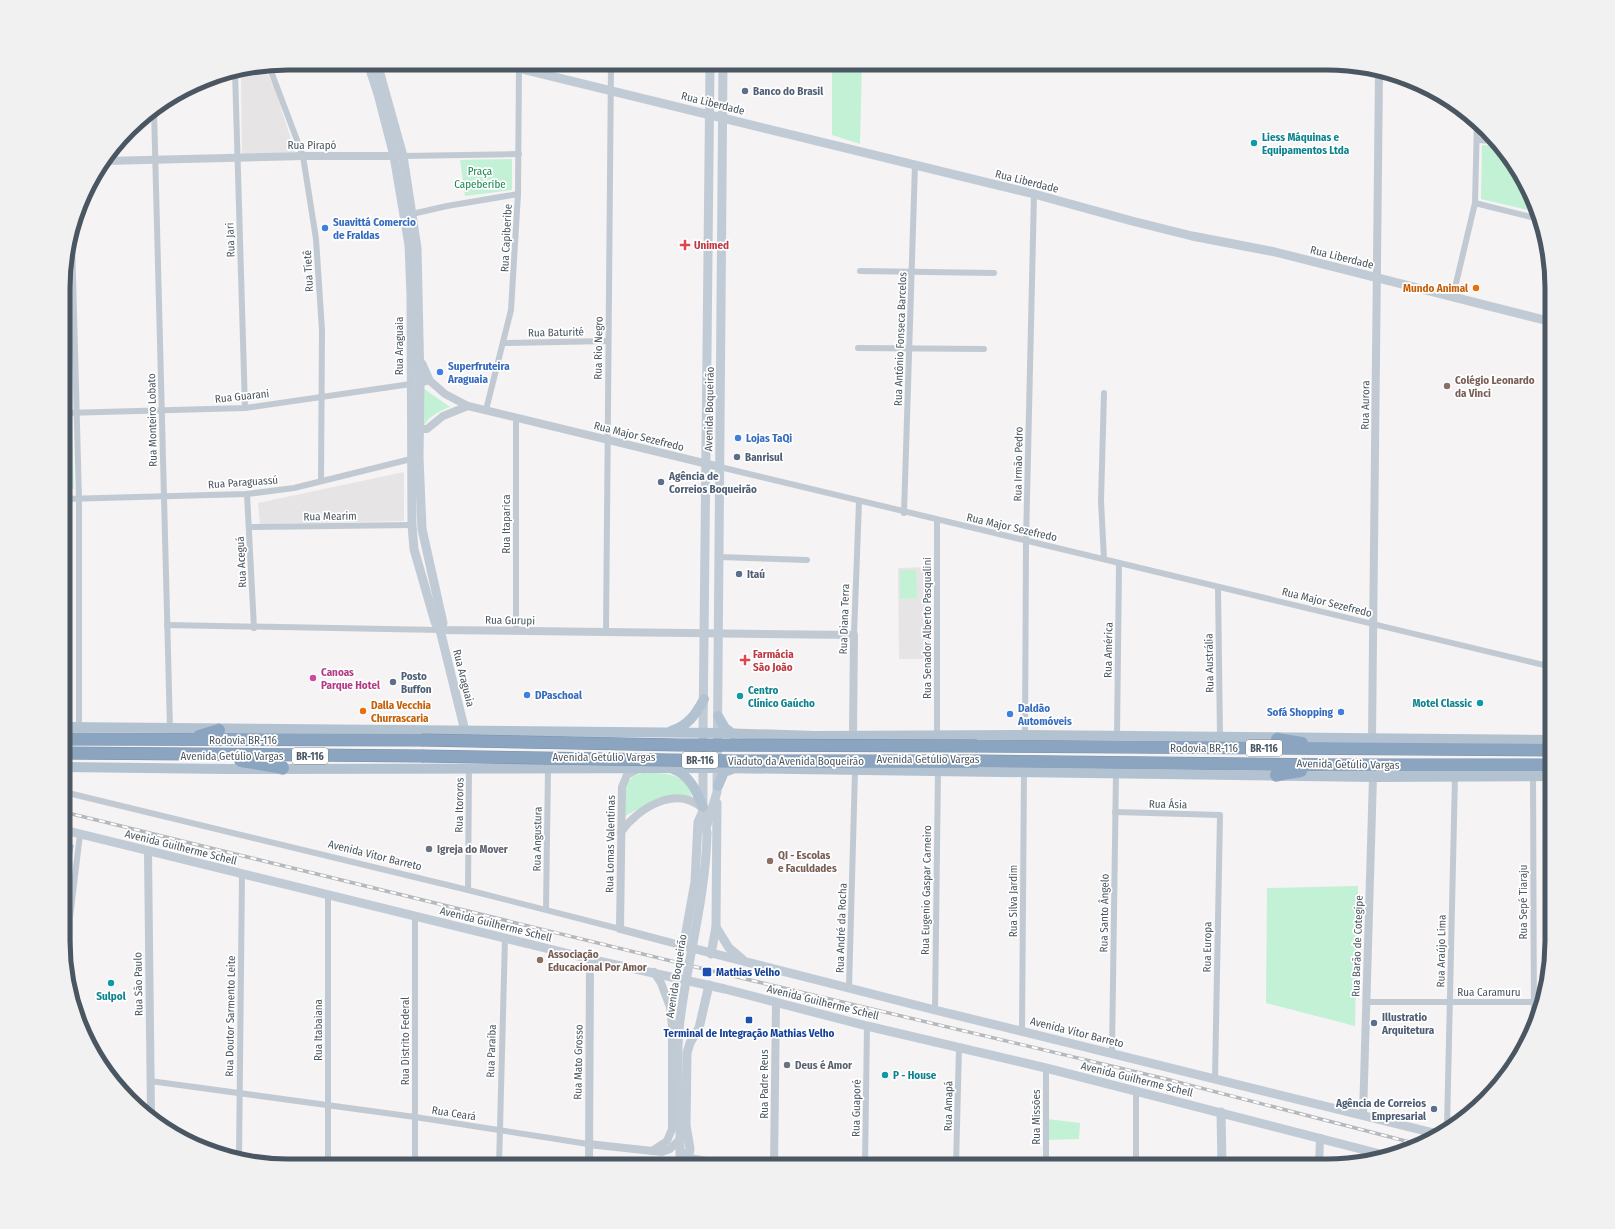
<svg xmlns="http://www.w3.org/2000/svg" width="1615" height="1229" font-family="'Fira Sans Condensed',sans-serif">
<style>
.education{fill:#e6e4e5}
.green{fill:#c3f1d5}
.water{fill:#90daee}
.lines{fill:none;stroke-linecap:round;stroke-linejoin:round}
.motorway-casing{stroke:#7690ad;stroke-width:13}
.minor{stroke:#c1cad2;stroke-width:6}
.tertiary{stroke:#c1cad2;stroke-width:8}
.secondary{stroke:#c1cbd6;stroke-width:9}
.primary{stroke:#b3c2d1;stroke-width:10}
.motorway{stroke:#8ba5c1;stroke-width:12}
.rail-casing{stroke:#b5b8bd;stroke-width:3.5}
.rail{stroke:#fff;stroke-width:2;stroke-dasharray:6;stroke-linecap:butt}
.motorway-bridge-casing{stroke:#7690ad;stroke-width:13;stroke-linecap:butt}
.secondary-bridge{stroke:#c1cbd6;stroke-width:9}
.motorway-bridge{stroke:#8ba5c1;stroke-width:12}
.service-dot{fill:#5c6f8a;stroke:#fff;stroke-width:1.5}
.culture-dot{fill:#0f9aa8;stroke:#fff;stroke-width:1.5}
.shop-dot{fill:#3f7fe0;stroke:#fff;stroke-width:1.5}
.health-dot{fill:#e0444e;stroke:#fff;stroke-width:1.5}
.food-dot{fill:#e8710a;stroke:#fff;stroke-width:1.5}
.education-dot{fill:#8d6e63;stroke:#fff;stroke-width:1.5}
.hotel-dot{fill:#d1479c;stroke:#fff;stroke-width:1.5}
.worship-dot{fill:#6b7280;stroke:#fff;stroke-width:1.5}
.transit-dot{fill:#1a4fb4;stroke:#fff;stroke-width:1.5}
.labels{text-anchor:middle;stroke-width:3.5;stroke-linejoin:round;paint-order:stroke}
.shield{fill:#fff;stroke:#808990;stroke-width:1}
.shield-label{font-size:10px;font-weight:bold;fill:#4a5661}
.service-label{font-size:11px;font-weight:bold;fill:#4e5e75;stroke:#fff;text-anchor:start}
.street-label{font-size:11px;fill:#4a5661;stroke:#fff}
.culture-label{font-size:11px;font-weight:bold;fill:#0d838f;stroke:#fff;text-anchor:start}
.park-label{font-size:11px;fill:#17864f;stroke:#fff}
.shop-label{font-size:11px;font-weight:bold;fill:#366cbe;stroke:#fff;text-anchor:start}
.health-label{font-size:11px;font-weight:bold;fill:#be3a42;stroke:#fff;text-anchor:start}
.food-label{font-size:11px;font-weight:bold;fill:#c56008;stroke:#fff;text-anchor:end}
.education-label{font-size:11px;font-weight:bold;fill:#785e54;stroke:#fff;text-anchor:start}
.hotel-label{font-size:11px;font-weight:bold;fill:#b23c85;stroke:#fff;text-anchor:start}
.worship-label{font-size:11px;font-weight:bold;fill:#5b616d;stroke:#fff;text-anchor:start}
.transit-label{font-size:11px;font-weight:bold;fill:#164399;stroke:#fff;text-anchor:start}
.rim{fill:none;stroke:#4a5661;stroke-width:5}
</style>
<rect width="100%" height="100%" fill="#f5f3f3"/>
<g class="education">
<polygon points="264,67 275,89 295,152 242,155 241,71"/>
<polygon points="404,472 404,521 260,524 258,503"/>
<polygon points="929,567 930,659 899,659 898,568"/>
</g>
<g class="green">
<polygon points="832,63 862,63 860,144 832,135"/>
<polygon points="1482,145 1496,146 1529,189 1537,212 1481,199"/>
<polygon points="512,159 512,190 465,196 460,160"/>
<path d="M 423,388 L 450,407 C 439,411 429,416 423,427 Z"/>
<polygon points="65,419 72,419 74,489 64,489"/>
<polygon points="900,570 916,570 917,598 900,599"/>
<path d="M 643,773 C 665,774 686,771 692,798 L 654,801 L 625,816 C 625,798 620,777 643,773 Z"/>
<polygon points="1358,886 1355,1026 1266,1003 1267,888"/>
<polygon points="1047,1119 1080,1123 1079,1139 1047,1140"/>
</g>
<polygon class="water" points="65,842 74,845 64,896 64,850"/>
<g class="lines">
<defs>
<g id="motorway">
<polyline points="199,736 219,730"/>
<polyline points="64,739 422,740"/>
<polyline points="1277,739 1302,743"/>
<polyline points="977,746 1552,750"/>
<polyline points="64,753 422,756"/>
<polyline points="241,761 283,768"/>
<polyline points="978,761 1336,765 1552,765"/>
<polyline points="1276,775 1301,771"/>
</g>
</defs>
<use href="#motorway" class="motorway-casing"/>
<g class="minor">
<polyline points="269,66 303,156 316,239 322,330 321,481"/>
<polyline points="235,72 245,408"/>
<polyline points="154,110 170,729"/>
<polyline points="1477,140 1492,141"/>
<polyline points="403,156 519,154"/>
<polyline points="1475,203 1539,219"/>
<polyline points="412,214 447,206 518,194"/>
<polyline points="72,239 79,499 79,727"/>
<polyline points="860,271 994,273"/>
<polyline points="1453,296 1475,203 1477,121"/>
<polyline points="504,343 608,341"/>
<polyline points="858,348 984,349"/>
<polyline points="486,410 511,310 518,194 519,63"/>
<polyline points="65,413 245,408 411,384"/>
<polyline points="720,467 1552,667"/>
<polyline points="247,494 254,628"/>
<polyline points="64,499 247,494 294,488 415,458"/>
<polyline points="904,513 915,165"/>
<polyline points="249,527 412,525"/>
<polyline points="719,557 807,560"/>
<polyline points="1104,559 1101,501 1104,393"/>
<polyline points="1218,588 1220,737"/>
<polyline points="167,625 440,630"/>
<polyline points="516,631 516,417"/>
<polyline points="606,633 611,63"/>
<polyline points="854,635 859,502"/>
<polyline points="1025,735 1026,542 1034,194"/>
<polyline points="937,736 937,521"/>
<polyline points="1117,736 1119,564"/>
<polyline points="1533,776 1534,1029"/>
<polyline points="64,792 468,890 620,929"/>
<polyline points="1115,812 1220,815 1215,1079"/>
<polyline points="468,890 469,768"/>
<polyline points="546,909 548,769"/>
<polyline points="415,917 415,1166"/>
<polyline points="70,978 70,918 80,834"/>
<polyline points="849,988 855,771"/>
<polyline points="1366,1002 1541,1002"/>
<polyline points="935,1010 938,771"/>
<polyline points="1022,1031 1024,771"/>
<polyline points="1112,1052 1116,773"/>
<polyline points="1046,1068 1046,1166"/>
<polyline points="150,1081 415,1117 588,1144"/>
<polyline points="1447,1127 1455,776"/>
<polyline points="239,1158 242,874"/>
<polyline points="328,1166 328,895"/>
<polyline points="499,1166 505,938"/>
<polyline points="865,1166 867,1026"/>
<polyline points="956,1166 959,1047"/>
<polyline points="1136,1166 1136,1091"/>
</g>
<g class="tertiary">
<polyline points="105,161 303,156 400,156"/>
<polyline points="423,382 429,380 445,394 468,406 720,467"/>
<polyline points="414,429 427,429 443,416 468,406"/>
<polyline points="440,630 854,635 853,736"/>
<polyline points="1372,738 1379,72"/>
<polyline points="638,769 627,775 622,787 620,929 680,945"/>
<path d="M 621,832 C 638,808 677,784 703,809"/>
<polyline points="148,851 151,1117"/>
<polyline points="1363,1115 1373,777"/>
<polyline points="588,1144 662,1152 670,1149 680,1139"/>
<polyline points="652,1151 667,1141 672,1129 672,1026 670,1007 661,983 654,972"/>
<polyline points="684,1153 689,1158 737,1166"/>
<polyline points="589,1166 590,959"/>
<polyline points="774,1166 776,1003"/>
<polyline points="1319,1166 1320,1138"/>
</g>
<g class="secondary">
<polyline points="368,63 378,94 394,156 409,245 411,295 412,525 414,549 435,622 440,630 465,731"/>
<polyline points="377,63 403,156 417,248 420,383 419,457 422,529 443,623 440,630"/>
<polyline points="497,63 1034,194 1132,221 1192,236 1275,252 1552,322"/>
<polyline points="422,364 429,380"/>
<polyline points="707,825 717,792 723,63"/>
<polyline points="64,830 590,959 725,989 867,1026 1046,1068 1388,1156"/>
<polyline points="707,833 703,811 703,734 710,63"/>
<polyline points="716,927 729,948 742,959"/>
<polyline points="684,937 680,945 935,1010 1438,1134"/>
<polyline points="684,943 695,882 698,822 703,811"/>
<polyline points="711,954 716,927 717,803"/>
<polyline points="1221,1112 1222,1166"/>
<polyline points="680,1166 680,1131"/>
<polyline points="687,1166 690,1149 686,1125 687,1053 690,1043 699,1028 709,985"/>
</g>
<g class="primary">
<polyline points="718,716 725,728 733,734"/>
<polyline points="64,727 718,733 816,736 1025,735 1552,740"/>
<path d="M 671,731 C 688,726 696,714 704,699"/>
<polyline points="64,767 227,769 717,768 1373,777 1552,776"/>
<path d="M 673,769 C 689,774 697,792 703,807"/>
<polyline points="718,786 724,772 732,769"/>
</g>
<use href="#motorway" class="motorway"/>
<defs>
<polyline id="rail" points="64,812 708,970 1166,1079 1421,1145"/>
</defs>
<use href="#rail" class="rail-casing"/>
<use href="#rail" class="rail"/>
<defs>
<g id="motorway-bridge">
<polyline points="422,740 679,745 977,746"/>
<polyline points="422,756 734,761 978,761"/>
</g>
</defs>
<use href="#motorway-bridge" class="motorway-bridge-casing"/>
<path class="secondary-bridge" d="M 680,1131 C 679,1092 675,1052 681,1013 C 689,953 706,894 707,833"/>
<use href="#motorway-bridge" class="motorway-bridge"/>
</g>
<g class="service-dot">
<circle cx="745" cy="91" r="4"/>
<circle cx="737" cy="457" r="4"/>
<circle cx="661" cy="482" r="4"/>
<circle cx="739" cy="574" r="4"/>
<circle cx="393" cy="682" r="4"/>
<circle cx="1374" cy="1023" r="4"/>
<circle cx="1434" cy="1109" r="4"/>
</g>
<g class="culture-dot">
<circle cx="1254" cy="143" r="4"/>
<circle cx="740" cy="696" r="4"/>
<circle cx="1480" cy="703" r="4"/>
<circle cx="111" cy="983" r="4"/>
<circle cx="885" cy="1075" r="4"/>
</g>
<g class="shop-dot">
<circle cx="325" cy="228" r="4"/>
<circle cx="440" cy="372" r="4"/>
<circle cx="738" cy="438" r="4"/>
<circle cx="527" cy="695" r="4"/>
<circle cx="1341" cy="712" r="4"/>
<circle cx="1010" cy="714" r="4"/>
</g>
<g class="health-dot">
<path d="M683 239h4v4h4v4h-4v4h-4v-4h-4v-4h4z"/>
<path d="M743 654h4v4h4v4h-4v4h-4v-4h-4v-4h4z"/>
</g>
<g class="food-dot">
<circle cx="1476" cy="288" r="4"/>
<circle cx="363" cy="711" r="4"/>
</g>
<g class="education-dot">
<circle cx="1447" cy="386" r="4"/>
<circle cx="770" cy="861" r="4"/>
<circle cx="540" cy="960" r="4"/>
</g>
<circle class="hotel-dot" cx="313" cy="678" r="4"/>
<g class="worship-dot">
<circle cx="429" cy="849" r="4"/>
<circle cx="787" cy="1065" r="4"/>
</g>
<g class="transit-dot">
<rect x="702" y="967" width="10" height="10" rx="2"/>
<rect x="745" y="1016" width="8" height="8" rx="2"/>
</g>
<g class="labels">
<g class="shield">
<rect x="1246" y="740" width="36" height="16" rx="3"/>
<rect x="292" y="748" width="36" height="16" rx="3"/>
<rect x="682" y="752" width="36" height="16" rx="3"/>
</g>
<g class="shield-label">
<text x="1264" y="752">BR-116</text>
<text x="310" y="760">BR-116</text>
<text x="700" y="764">BR-116</text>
</g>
<g class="service-label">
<text x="753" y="95">Banco do Brasil</text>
<text x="745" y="461">Banrisul</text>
<text x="669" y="480">Agência de<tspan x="669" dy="13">Correios Boqueirão</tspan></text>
<text x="747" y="578">Itaú</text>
<text x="401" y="680">Posto<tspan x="401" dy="13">Buffon</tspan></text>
<text x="1382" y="1021">Illustratio<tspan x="1382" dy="13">Arquitetura</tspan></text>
<text x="1426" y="1107" text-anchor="end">Agência de Correios<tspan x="1426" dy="13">Empresarial</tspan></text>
</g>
<g class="street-label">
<text transform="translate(713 103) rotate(14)" y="4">Rua Liberdade</text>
<text x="312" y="149">Rua Pirapó</text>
<text transform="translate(1027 181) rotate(14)" y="4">Rua Liberdade</text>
<text transform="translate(506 238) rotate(-87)" y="4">Rua Capiberibe</text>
<text transform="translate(230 240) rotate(-92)" y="4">Rua Jari</text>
<text transform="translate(1342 257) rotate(14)" y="4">Rua Liberdade</text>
<text transform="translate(308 271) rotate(-93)" y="4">Rua Tietê</text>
<text transform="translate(556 332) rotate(-1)" y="4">Rua Baturité</text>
<text transform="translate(900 339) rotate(-88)" y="4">Rua Antônio Fonseca Barcelos</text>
<text transform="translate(399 346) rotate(-90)" y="4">Rua Araguaia</text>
<text transform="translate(598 348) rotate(-89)" y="4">Rua Rio Negro</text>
<text transform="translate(242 396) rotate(-6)" y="4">Rua Guarani</text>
<text transform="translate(1365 405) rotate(-89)" y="4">Rua Aurora</text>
<text transform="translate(709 409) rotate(-89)" y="4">Avenida Boqueirão</text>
<text transform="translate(152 420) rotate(-91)" y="4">Rua Monteiro Lobato</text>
<text transform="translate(639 436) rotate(14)" y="4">Rua Major Sezefredo</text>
<text transform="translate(1018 464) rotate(-89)" y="4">Rua Irmão Pedro</text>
<text transform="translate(243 482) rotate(-4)" y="4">Rua Paraguassú</text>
<text transform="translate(330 516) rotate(-1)" y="4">Rua Mearim</text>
<text transform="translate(506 524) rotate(-90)" y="4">Rua Itaparica</text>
<text transform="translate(1012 527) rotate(13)" y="4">Rua Major Sezefredo</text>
<text transform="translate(241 562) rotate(-93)" y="4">Rua Aceguá</text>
<text transform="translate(1327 602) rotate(14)" y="4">Rua Major Sezefredo</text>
<text transform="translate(844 619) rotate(-88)" y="4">Rua Diana Terra</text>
<text transform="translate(510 620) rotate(1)" y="4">Rua Gurupi</text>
<text transform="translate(927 628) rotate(-90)" y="4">Rua Senador Alberto Pasqualini</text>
<text transform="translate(1108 650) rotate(-89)" y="4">Rua América</text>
<text transform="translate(1209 663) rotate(-91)" y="4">Rua Austrália</text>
<text transform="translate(464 678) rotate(76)" y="4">Rua Araguaia</text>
<text x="243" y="744">Rodovia BR-116</text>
<text x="1204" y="752">Rodovia BR-116</text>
<text x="232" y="760">Avenida Getúlio Vargas</text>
<text x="604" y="761">Avenida Getúlio Vargas</text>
<text x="928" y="763">Avenida Getúlio Vargas</text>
<text x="796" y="765">Viaduto da Avenida Boqueirão</text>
<text transform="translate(1348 764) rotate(1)" y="4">Avenida Getúlio Vargas</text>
<text transform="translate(1168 804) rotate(1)" y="4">Rua Ásia</text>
<text transform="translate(459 805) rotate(-89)" y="4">Rua Itororos</text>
<text transform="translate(537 839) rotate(-89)" y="4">Rua Angustura</text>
<text transform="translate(610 844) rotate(-89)" y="4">Rua Lomas Valentinas</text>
<text transform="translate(181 847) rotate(14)" y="4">Avenida Guilherme Schell</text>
<text transform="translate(375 855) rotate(14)" y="4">Avenida Vitor Barreto</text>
<text transform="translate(926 890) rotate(-89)" y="4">Rua Eugenio Gaspar Carneiro</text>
<text transform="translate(1013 901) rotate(-90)" y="4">Rua Silva Jardim</text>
<text transform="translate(1523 902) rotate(-90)" y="4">Rua Sepé Tiaraju</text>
<text transform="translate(1104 913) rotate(-89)" y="4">Rua Santo Ângelo</text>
<text transform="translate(496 924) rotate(14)" y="4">Avenida Guilherme Schell</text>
<text transform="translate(841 928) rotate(-88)" y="4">Rua André da Rocha</text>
<text transform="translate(1357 946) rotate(-88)" y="4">Rua Barão de Cotegipe</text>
<text transform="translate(1207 947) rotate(-89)" y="4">Rua Europa</text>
<text transform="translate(1441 951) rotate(-89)" y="4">Rua Araújo Lima</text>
<text transform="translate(676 976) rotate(-81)" y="4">Avenida Boqueirão</text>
<text transform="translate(138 984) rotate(-91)" y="4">Rua São Paulo</text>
<text x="1489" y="996">Rua Caramuru</text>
<text transform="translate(823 1002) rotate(14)" y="4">Avenida Guilherme Schell</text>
<text transform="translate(230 1016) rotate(-89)" y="4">Rua Doutor Sarmento Leite</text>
<text transform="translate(318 1030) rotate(-90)" y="4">Rua Itabaiana</text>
<text transform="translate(1077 1032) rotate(14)" y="4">Avenida Vitor Barreto</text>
<text transform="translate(405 1041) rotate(-90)" y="4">Rua Distrito Federal</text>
<text transform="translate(491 1051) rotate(-88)" y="4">Rua Paraíba</text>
<text transform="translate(578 1062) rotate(-89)" y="4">Rua Mato Grosso</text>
<text transform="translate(1137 1079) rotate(14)" y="4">Avenida Guilherme Schell</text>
<text transform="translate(764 1084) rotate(-90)" y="4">Rua Padre Reus</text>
<text transform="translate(948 1106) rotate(-89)" y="4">Rua Amapá</text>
<text transform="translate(856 1108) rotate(-89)" y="4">Rua Guaporé</text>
<text transform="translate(454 1113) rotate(9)" y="4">Rua Ceará</text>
<text transform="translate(1036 1117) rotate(-90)" y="4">Rua Missões</text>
</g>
<g class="culture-label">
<text x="1262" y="141">Liess Máquinas e<tspan x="1262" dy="13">Equipamentos Ltda</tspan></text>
<text x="748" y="694">Centro<tspan x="748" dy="13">Clínico Gaúcho</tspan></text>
<text x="1472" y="707" text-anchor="end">Motel Classic</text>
<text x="111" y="1000" text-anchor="middle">Sulpol</text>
<text x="893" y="1079">P - House</text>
</g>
<g class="park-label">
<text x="480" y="175">Praça<tspan x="480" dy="13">Capeberibe</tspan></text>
</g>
<g class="shop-label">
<text x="333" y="226">Suavittá Comercio<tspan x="333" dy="13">de Fraldas</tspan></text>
<text x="448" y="370">Superfruteira<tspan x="448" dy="13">Araguaia</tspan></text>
<text x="746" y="442">Lojas TaQi</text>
<text x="535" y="699">DPaschoal</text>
<text x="1018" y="712">Daldão<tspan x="1018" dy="13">Automóveis</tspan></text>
<text x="1333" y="716" text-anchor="end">Sofá Shopping</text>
</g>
<g class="health-label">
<text x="694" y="249">Unimed</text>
<text x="753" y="658">Farmácia<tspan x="753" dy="13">São João</tspan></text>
</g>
<g class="food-label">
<text x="1468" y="292">Mundo Animal</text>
<text x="371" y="709" text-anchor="start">Dalla Vecchia<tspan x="371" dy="13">Churrascaria</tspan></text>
</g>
<g class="education-label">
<text x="1455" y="384">Colégio Leonardo<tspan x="1455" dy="13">da Vinci</tspan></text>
<text x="778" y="859">QI - Escolas<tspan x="778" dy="13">e Faculdades</tspan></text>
<text x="548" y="958">Associação<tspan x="548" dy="13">Educacional Por Amor</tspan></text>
</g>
<g class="hotel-label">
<text x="321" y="676">Canoas<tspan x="321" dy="13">Parque Hotel</tspan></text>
</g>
<g class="worship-label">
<text x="437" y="853">Igreja do Mover</text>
<text x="795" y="1069">Deus é Amor</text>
</g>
<g class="transit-label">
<text x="716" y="976">Mathias Velho</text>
<text x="749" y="1037" text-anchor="middle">Terminal de Integração Mathias Velho</text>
</g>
</g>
<path d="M0 0H1615V1229H0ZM288 70H1327A218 218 0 0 1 1545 288V941A218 218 0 0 1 1327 1159H288A218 218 0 0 1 70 941V288A218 218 0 0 1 288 70Z" fill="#f1f1f2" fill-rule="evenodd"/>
<path class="rim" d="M288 70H1327A218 218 0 0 1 1545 288V941A218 218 0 0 1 1327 1159H288A218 218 0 0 1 70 941V288A218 218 0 0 1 288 70Z"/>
</svg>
